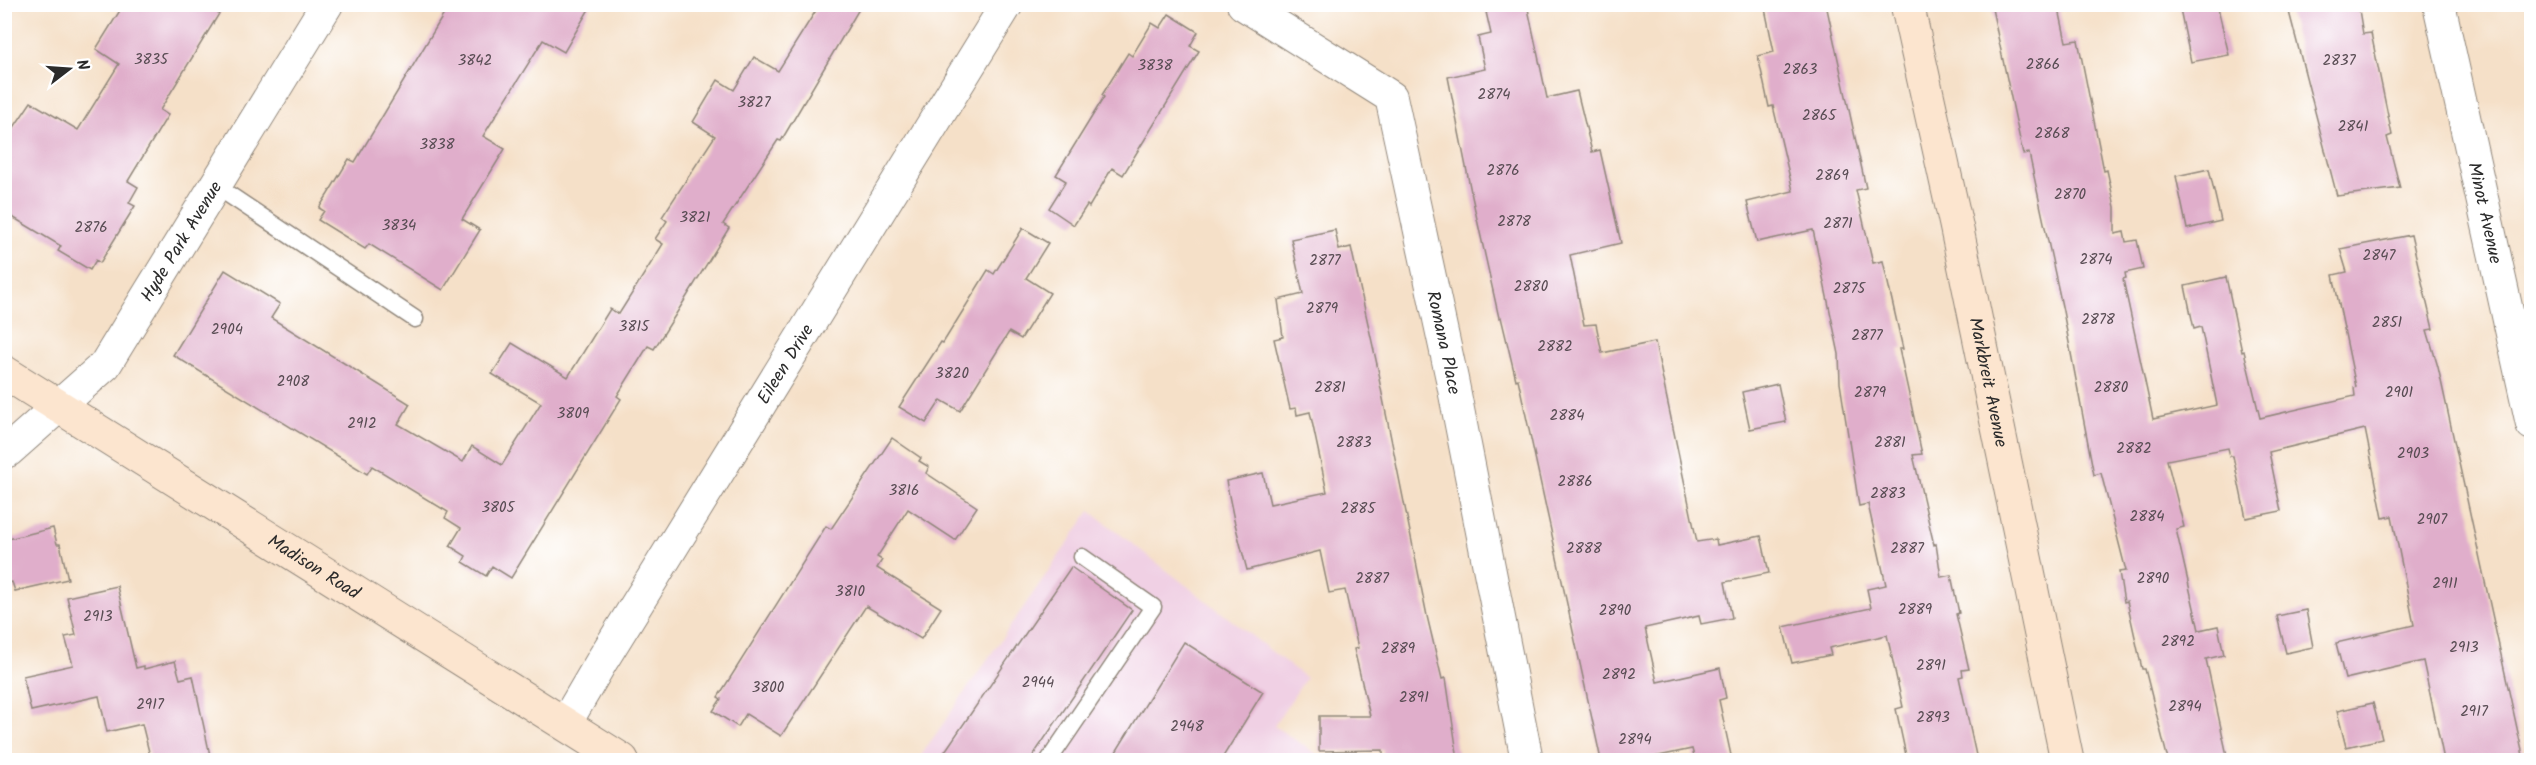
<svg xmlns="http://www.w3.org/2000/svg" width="2536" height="765" font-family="Kalam,sans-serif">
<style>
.built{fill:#f0d0e4}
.building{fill:#e0aecb}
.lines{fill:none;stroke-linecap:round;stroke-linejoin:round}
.lane-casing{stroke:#90867a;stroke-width:19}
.street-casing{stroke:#90867a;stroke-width:34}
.secondary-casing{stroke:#90867a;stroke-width:35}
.lane{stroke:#fff;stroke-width:16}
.street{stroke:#fff;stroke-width:32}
.secondary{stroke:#fce5cf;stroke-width:33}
.labels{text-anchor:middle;stroke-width:5;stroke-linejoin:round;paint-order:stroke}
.number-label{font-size:15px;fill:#584c53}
.street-label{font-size:18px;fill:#2b2b2b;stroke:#fff}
</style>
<rect width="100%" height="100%" fill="#fff"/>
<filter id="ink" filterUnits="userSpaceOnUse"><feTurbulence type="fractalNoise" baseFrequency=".0167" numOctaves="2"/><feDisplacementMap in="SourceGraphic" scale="12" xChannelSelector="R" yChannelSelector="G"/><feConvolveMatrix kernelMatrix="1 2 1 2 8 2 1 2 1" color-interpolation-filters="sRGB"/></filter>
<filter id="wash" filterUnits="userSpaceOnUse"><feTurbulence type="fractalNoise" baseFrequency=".008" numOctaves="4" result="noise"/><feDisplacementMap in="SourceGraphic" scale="24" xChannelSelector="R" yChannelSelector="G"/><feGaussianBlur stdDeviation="1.35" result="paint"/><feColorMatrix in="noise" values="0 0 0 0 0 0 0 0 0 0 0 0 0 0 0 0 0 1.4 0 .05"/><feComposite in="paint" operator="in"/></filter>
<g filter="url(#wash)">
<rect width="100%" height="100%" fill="#f5e0c8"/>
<polygon class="built" points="1090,511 1306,678 1274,726 1326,760 918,760"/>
<g id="blocks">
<g class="building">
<polygon points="124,4 225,4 160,110 168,115 128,181 138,187 129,203 135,206 100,263 96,260 90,270 58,251 61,246 4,212 4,142 31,102 78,130 119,64 96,49"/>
<polygon points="450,4 592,4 564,52 543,40 483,136 505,149 462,219 480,230 443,290 369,244 365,249 318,220 324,211 319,208 328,194 349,159 355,162"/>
<polygon points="820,4 862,4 781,141 778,140 723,224 729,228 676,314 654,349 648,346 617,396 621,399 511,578 492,566 486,576 463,562 466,556 450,546 461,528 445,518 448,512 372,466 367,474 173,355 225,270 280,304 271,318 410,404 398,424 463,462 472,446 502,465 541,403 492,374 512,343 568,377 610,309 619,314 663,244 655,239 667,221 662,217 715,136 693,122 718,80 734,90 754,57 778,71"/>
<polygon points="1522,4 1527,4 1547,98 1577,91 1592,152 1600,150 1621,243 1570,255 1584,325 1596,324 1602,353 1655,342 1697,542 1716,539 1717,545 1761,536 1769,573 1725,582 1732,618 1701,624 1699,616 1645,628 1657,682 1720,668 1726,698 1719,700 1732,760 1695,760 1692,749 1640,760 1601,760 1518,379 1516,380 1501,317 1499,318 1471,192 1448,77 1485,69 1478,37 1491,34 1486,12"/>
<polygon points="1764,4 1826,4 1866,188 1856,190 1866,233 1873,263 1883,261 1903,349 1899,349 1922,454 1913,455 1934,545 1936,544 1941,577 1951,575 1959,613 1956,614 1969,669 1962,670 1963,676 1959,677 1977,760 1907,760 1896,709 1903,707 1887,635 1829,648 1831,655 1792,663 1783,627 1871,608 1867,589 1886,585 1868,504 1859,506 1840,383 1839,354 1813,230 1757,242 1747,202 1793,191 1773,106 1769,107 1758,56 1774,52"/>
<polygon points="1991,4 2058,4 2066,42 2078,40 2104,171 2107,170 2115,207 2115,234 2124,232 2126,242 2137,240 2143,269 2125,273 2126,278 2123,279 2153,419 2217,405 2201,327 2194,329 2185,286 2226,277 2242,352 2244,351 2260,418 2355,396 2354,388 2356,387 2333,275 2347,272 2340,249 2411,235 2433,329 2427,330 2438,367 2524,760 2444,760 2423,661 2345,679 2336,643 2414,625 2392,516 2383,518 2365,429 2269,452 2281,511 2246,518 2233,456 2230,456 2228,448 2167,460 2184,527 2176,529 2199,630 2218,626 2224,655 2206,659 2228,760 2168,760 2145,669 2142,669 2127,601 2124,602 2119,572 2126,571 2101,473 2094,475 2063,311 2029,153 2023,154"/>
<polygon points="2179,4 2217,4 2229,55 2191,62"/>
<polygon points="2287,4 2358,4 2363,34 2371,33 2392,135 2387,137 2400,188 2337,196"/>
<polygon points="1169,14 1198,32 1190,46 1199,51 1123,175 1112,168 1089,207 1087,205 1074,225 1049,208 1066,181 1056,175 1104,97 1102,95 1128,53 1132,56 1152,23 1160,28"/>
<polygon points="2209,169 2221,221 2187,229 2176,176"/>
<polygon points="1023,228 1048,243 1026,278 1050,293 1021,339 1009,332 960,411 941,400 926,423 899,407 941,342 943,343 988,270 994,274"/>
<polygon points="1335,230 1339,250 1351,247 1380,378 1379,379 1427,616 1442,679 1446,678 1458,760 1389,760 1389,758 1383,757 1383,750 1319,751 1319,716 1370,716 1354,649 1358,648 1345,590 1329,593 1320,551 1247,570 1234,520 1226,481 1263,473 1270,504 1327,492 1310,412 1297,415 1296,408 1290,409 1274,339 1283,337 1278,300 1303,294 1291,239"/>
<polygon points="1778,384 1786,422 1750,429 1742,392"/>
<polygon points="892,438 921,458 919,461 929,467 926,473 977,507 955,540 908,509 877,557 882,560 877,568 941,608 921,639 866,606 781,736 746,714 738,727 713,711 721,699 718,697 826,526 831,529"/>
<polygon points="53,528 57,544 60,544 68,579 15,591 12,582 4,583 4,540"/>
<polygon points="1071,567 1132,610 1030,760 939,760"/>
<polygon points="117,586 136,668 144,666 144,669 175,661 180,679 193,676 211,760 151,760 142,724 107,732 99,696 31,711 23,676 73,665 65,637 76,635 67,597"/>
<polygon points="2306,610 2313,647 2286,653 2277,616"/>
<polygon points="1184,642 1263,692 1221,760 1111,760"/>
<polygon points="2373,703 2382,739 2346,747 2337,711"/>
</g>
</g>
</g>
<g filter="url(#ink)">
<use href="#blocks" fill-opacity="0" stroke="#90867a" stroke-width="1.5"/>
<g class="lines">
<defs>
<g id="lane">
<polyline points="216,186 415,319"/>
<polyline points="1049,760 1153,607 1082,557"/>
</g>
<g id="street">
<path id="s1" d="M 1243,4 L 1391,97 L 1452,379 L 1527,760"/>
<path id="s2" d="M 2439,4 L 2532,424"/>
<path id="s3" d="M 4,452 L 8,451 L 105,365 L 327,4"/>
<path id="s4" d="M 565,724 L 603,659 L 1007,4"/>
</g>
<g id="secondary">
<path id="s5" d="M 1907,4 L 1956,225 L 2067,760"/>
<path id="s6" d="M 4,372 L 622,760"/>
</g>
</defs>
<use href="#lane" class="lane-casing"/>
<use href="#street" class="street-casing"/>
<use href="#secondary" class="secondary-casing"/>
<use href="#lane" class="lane"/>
<use href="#street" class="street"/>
<use href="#secondary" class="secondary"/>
</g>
</g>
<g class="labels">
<g class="number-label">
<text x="151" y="64">3835</text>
<text x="475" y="65">3842</text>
<text x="2339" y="65">2837</text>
<text x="2043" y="69">2866</text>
<text x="1155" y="70">3838</text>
<text x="1800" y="74">2863</text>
<text x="1494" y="99">2874</text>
<text x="754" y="107">3827</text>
<text x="1819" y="120">2865</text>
<text x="2353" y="131">2841</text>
<text x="2052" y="138">2868</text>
<text x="437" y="149">3838</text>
<text x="1503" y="175">2876</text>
<text x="1832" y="180">2869</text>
<text x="2070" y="199">2870</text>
<text x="695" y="222">3821</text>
<text x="1514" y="226">2878</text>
<text x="1838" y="228">2871</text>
<text x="399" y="230">3834</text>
<text x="91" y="232">2876</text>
<text x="2379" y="260">2847</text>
<text x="2096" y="264">2874</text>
<text x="1325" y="265">2877</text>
<text x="1531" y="291">2880</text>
<text x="1849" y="293">2875</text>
<text x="1322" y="313">2879</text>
<text x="2098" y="324">2878</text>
<text x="2387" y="327">2851</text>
<text x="634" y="331">3815</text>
<text x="227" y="334">2904</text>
<text x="1867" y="340">2877</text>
<text x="1555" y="351">2882</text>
<text x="952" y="378">3820</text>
<text x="293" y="386">2908</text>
<text x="1330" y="392">2881</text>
<text x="2111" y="392">2880</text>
<text x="1870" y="397">2879</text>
<text x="2399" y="397">2901</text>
<text x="573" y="418">3809</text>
<text x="1567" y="420">2884</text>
<text x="362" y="428">2912</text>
<text x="1354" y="447">2883</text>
<text x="1890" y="447">2881</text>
<text x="2134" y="453">2882</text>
<text x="2413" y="458">2903</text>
<text x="1575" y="486">2886</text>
<text x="904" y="495">3816</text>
<text x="1888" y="498">2883</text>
<text x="498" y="512">3805</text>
<text x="1358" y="513">2885</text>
<text x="2147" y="521">2884</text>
<text x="2432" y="524">2907</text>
<text x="1584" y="553">2888</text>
<text x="1907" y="553">2887</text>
<text x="1372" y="583">2887</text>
<text x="2153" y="583">2890</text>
<text x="2445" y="588">2911</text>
<text x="850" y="596">3810</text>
<text x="1915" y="614">2889</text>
<text x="1615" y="615">2890</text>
<text x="98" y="621">2913</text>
<text x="2178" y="646">2892</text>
<text x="2464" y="652">2913</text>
<text x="1398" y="653">2889</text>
<text x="1931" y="670">2891</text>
<text x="1619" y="679">2892</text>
<text x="1038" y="687">2944</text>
<text x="768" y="692">3800</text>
<text x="1414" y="702">2891</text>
<text x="150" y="709">2917</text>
<text x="2185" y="711">2894</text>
<text x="2474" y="716">2917</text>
<text x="1933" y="722">2893</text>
<text x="1187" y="731">2948</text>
<text x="1635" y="744">2894</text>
</g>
<g class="street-label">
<text dy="6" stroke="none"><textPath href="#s2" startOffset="214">Minot Avenue</textPath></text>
<text dy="6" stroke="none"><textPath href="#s3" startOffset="279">Hyde Park Avenue</textPath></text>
<text dy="6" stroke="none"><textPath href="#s1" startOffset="426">Romana Place</textPath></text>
<text dy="6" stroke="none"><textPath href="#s4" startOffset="422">Eileen Drive</textPath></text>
<text dy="6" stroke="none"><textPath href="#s5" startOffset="387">Markbreit Avenue</textPath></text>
<text dy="6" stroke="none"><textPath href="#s6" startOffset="366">Madison Road</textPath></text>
</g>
</g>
<rect width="2536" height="765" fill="none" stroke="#fff" stroke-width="24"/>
<g transform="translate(69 69) rotate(73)" stroke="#ffffff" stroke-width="4.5" paint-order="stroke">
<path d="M0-4.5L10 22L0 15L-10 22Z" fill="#2b2b2b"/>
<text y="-9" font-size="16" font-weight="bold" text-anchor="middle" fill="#2b2b2b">N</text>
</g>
</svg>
